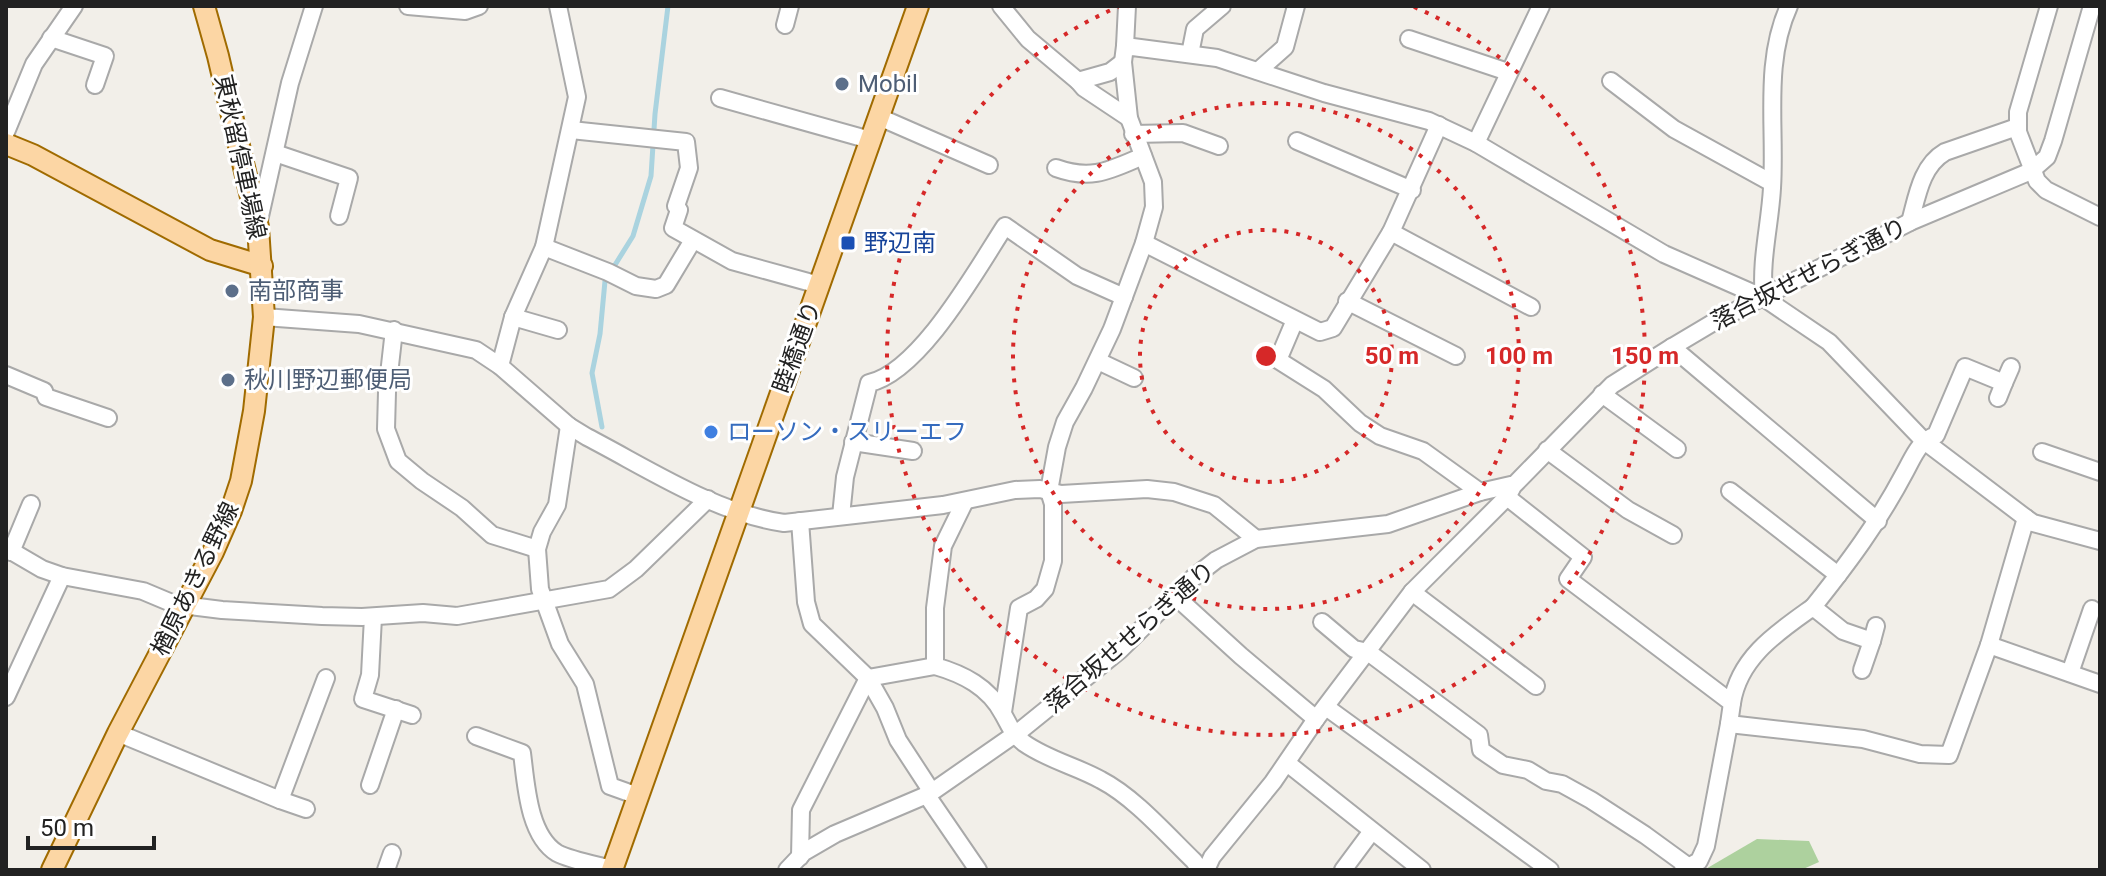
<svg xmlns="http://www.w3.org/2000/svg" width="2106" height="876" font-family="Roboto,'Noto Sans JP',sans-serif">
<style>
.forest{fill:#add19e}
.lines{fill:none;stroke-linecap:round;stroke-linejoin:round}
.stream{stroke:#aad3df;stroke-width:5}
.minor-casing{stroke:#a9a9a9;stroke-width:20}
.major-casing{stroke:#a06b00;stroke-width:24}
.minor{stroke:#fff;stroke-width:16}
.major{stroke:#fcd6a4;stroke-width:20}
.ring{fill:none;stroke:#d62828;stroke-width:4;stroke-dasharray:4 8}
.service-dot{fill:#5c6f8a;stroke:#fff;stroke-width:3}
.transit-dot{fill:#1a4fb4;stroke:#fff;stroke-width:3}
.shop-dot{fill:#3f7fe0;stroke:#fff;stroke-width:3}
.labels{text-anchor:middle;stroke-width:6;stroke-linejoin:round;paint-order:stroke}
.service-label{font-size:24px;fill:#4e5e75;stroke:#fff;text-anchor:start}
.street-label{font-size:24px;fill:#222;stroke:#fff}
.transit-label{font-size:24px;fill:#164399;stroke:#fff;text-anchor:start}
.shop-label{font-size:24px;fill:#366cbe;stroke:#fff;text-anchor:start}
.centre{fill:#d62828;stroke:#fff;stroke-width:4}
.ring-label{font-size:24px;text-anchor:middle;font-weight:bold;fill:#d62828;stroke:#fff;stroke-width:6;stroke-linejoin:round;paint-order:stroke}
</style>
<rect width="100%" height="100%" fill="#f2efe9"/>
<polygon class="forest" points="1757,839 1809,841 1819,862 1801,870 1704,870"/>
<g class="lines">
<polyline class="stream" points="602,427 592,373 600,334 605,281 633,236 651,176 655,114 668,6"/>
<defs>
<g id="minor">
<polyline points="408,6 465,11 479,6"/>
<polyline points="1001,6 1028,39 1078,81 1110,72 1123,62"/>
<polyline points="2049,6 2018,112 2018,132 2037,181 2046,190 2100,217"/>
<polyline points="785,25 790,6"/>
<polyline points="51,38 105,56 95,85"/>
<polyline points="1409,39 1508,72"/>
<polyline points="1125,46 1127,6"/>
<polyline points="1190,54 1195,29 1222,6"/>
<polyline points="1258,71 1285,47 1296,6"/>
<polyline points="1078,81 1084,88 1129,118"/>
<polyline points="1611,81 1674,129 1772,183"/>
<polyline points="720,98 870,140"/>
<polyline points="879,117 989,165"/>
<polyline points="571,130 686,142 689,168 676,206 679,210 673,228 732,261 819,285"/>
<polyline points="6,132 34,64 74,6"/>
<polyline points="1133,134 1183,133 1219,146"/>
<polyline points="1297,141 1412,190"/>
<polyline points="1476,143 1541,6"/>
<polyline points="275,153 349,178 339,216"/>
<path d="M 1056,168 C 1092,181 1110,170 1143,156"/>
<path d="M 1910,222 C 1917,197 1921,166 1945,152 L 2017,127"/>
<polyline points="258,225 290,83 314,6"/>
<polyline points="1391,232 1531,307"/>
<polyline points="1144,243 1320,332 1333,328 1391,232 1439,125"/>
<polyline points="544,247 608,272 636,286 656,289 666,285 693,240"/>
<path d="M 1764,298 C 1760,261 1770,225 1772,188 C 1776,127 1763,63 1789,6"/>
<polyline points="1347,301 1456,356"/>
<path d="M 264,317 L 359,324 L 476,350 L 500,366 L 569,426 L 587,437 C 649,469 715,513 784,523 L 943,505 L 1015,490 L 1040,489 L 1061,494 L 1147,489 L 1174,492 L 1214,505 L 1256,539"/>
<polyline points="513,317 558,330"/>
<polyline points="1295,320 1278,360 1324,389 1360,423 1380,436 1423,451 1480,492"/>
<polyline points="394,330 387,392 386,429 398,461 422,481 462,508 492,535 537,549"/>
<polyline points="1672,347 1878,521"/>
<polyline points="1098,361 1134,378"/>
<polyline points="500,366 513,317 544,247 577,97 558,6"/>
<polyline points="6,375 44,391 46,397 108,418"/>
<polyline points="2004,383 2011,367"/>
<polyline points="1602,394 1677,449"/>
<polyline points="569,426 557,505 542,532 537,549 540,589 560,644 585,684 610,786 638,796"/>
<polyline points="853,442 913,451"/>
<polyline points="1547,450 1628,510 1673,535"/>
<polyline points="2042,452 2100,472"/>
<polyline points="1730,491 1838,575"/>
<polyline points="1507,497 1583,557 1568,579 1732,703 1729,724 1863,739 1920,754 1949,755 1989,645 2100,684"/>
<path d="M 965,501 L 943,546 L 935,608 L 935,666 C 963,674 989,687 1003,714 C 1010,726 1012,734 1024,743 C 1048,760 1076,766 1101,780 C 1134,797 1167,835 1194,861 L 1200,870"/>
<path d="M 841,516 L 845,477 L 869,383 C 920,372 977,269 1005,226 L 1077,276 L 1124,297"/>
<polyline points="800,521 806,602 812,624 868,678 885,708 898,740 928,786 930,800 978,870"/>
<polyline points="6,548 42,569 62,576 143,591 174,604 222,610 322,616 362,617 423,613 457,616 609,589 636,569 708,499"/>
<polyline points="11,552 31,504"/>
<polyline points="1412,592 1536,686"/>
<polyline points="1174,595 1241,656 1316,719"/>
<path d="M 1813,607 C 1849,562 1878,523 1905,472 C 1914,456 1918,442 1936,435 L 1965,367 L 2004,383 L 1998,398"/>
<polyline points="373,617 370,675 363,699 412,715"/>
<polyline points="1322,622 1354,649 1368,652 1479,735 1481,750 1503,765 1528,770 1546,781 1562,784 1591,800 1645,835 1689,867"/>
<polyline points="1989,645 2026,518"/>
<polyline points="1862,670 1872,641"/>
<polyline points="2070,673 2092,609"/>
<polyline points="6,697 62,576"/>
<path d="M 1732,703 C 1739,657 1778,632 1813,607 L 1843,631 L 1872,641 L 1876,626"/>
<polyline points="1326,707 1550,870"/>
<polyline points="1003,712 1019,608 1036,599 1045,589 1053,561 1053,504 1049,491 1057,447 1065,422 1084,388 1112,329 1144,243 1154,207 1153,182 1129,118 1123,62 1125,46 1217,58 1324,93 1429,121 1476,143 1664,254 1764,298 1829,342 1923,440 2026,518 2033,523 2100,541"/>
<polyline points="118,733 280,800 326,678"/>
<path d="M 476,736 L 522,753 C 526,783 528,835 557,853 C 570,860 597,865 612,869"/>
<polyline points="1287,763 1422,870"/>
<polyline points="370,785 396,709"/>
<polyline points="280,800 306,809"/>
<polyline points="800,857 801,810 868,678 935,666"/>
<polyline points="386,870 392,853"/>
<polyline points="787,870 804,852 835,834 929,794 1021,730 1120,650 1193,578 1216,560 1256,539 1388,524 1480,492 1515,484 1612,385 1672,347 1714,322 1910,222 2031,171 2047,157 2053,141 2092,6"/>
<polyline points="1206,870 1212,857 1273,782 1316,719 1412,592 1507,497 1512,488"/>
<polyline points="1343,870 1372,831"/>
<polyline points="1683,870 1699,861 1706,846 1729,724"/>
</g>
<g id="major">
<polyline points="6,144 33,155 210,250 262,266"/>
<polyline points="52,870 118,733 213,552 231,511 241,481 254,411 264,317 258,227 218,56 204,6"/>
<polyline points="612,870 918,6"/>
</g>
</defs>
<use href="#minor" class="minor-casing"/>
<use href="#major" class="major-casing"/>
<use href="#minor" class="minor"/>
<use href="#major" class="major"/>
</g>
<g class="ring">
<circle cx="1266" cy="356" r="126"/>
<circle cx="1266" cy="356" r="253"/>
<path d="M1414 7A379 379 0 1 1 1118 7"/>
</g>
<g class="service-dot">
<circle cx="842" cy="84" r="8"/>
<circle cx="232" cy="291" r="8"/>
<circle cx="228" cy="380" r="8"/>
</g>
<rect class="transit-dot" x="840" y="235" width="16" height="16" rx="4"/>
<circle class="shop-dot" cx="711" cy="432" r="8"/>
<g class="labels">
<g class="service-label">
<text x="858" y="92">Mobil</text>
<text x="248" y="299">南部商事</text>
<text x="244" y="388">秋川野辺郵便局</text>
</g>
<g class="street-label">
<text transform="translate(240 157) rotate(78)" y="8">東秋留停車場線</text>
<text transform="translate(1809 274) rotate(-27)" y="8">落合坂せせらぎ通り</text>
<text transform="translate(797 347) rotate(-70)" y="8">睦橋通り</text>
<text transform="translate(195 579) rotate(-64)" y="8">楢原あきる野線</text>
<text transform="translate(1130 637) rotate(-41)" y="8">落合坂せせらぎ通り</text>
</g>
<g class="transit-label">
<text x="864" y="251">野辺南</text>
</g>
<g class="shop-label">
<text x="727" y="440">ローソン・スリーエフ</text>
</g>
</g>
<circle cx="1266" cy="356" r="12" class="centre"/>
<g class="ring-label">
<text x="1392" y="364">50 m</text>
<text x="1519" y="364">100 m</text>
<text x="1645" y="364">150 m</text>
</g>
<rect width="2106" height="876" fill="none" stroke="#222222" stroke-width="16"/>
<path d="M28 836v12h126v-12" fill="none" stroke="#222222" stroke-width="4"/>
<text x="40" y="836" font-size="24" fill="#222222" stroke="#ffffff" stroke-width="6" paint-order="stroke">50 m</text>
</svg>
